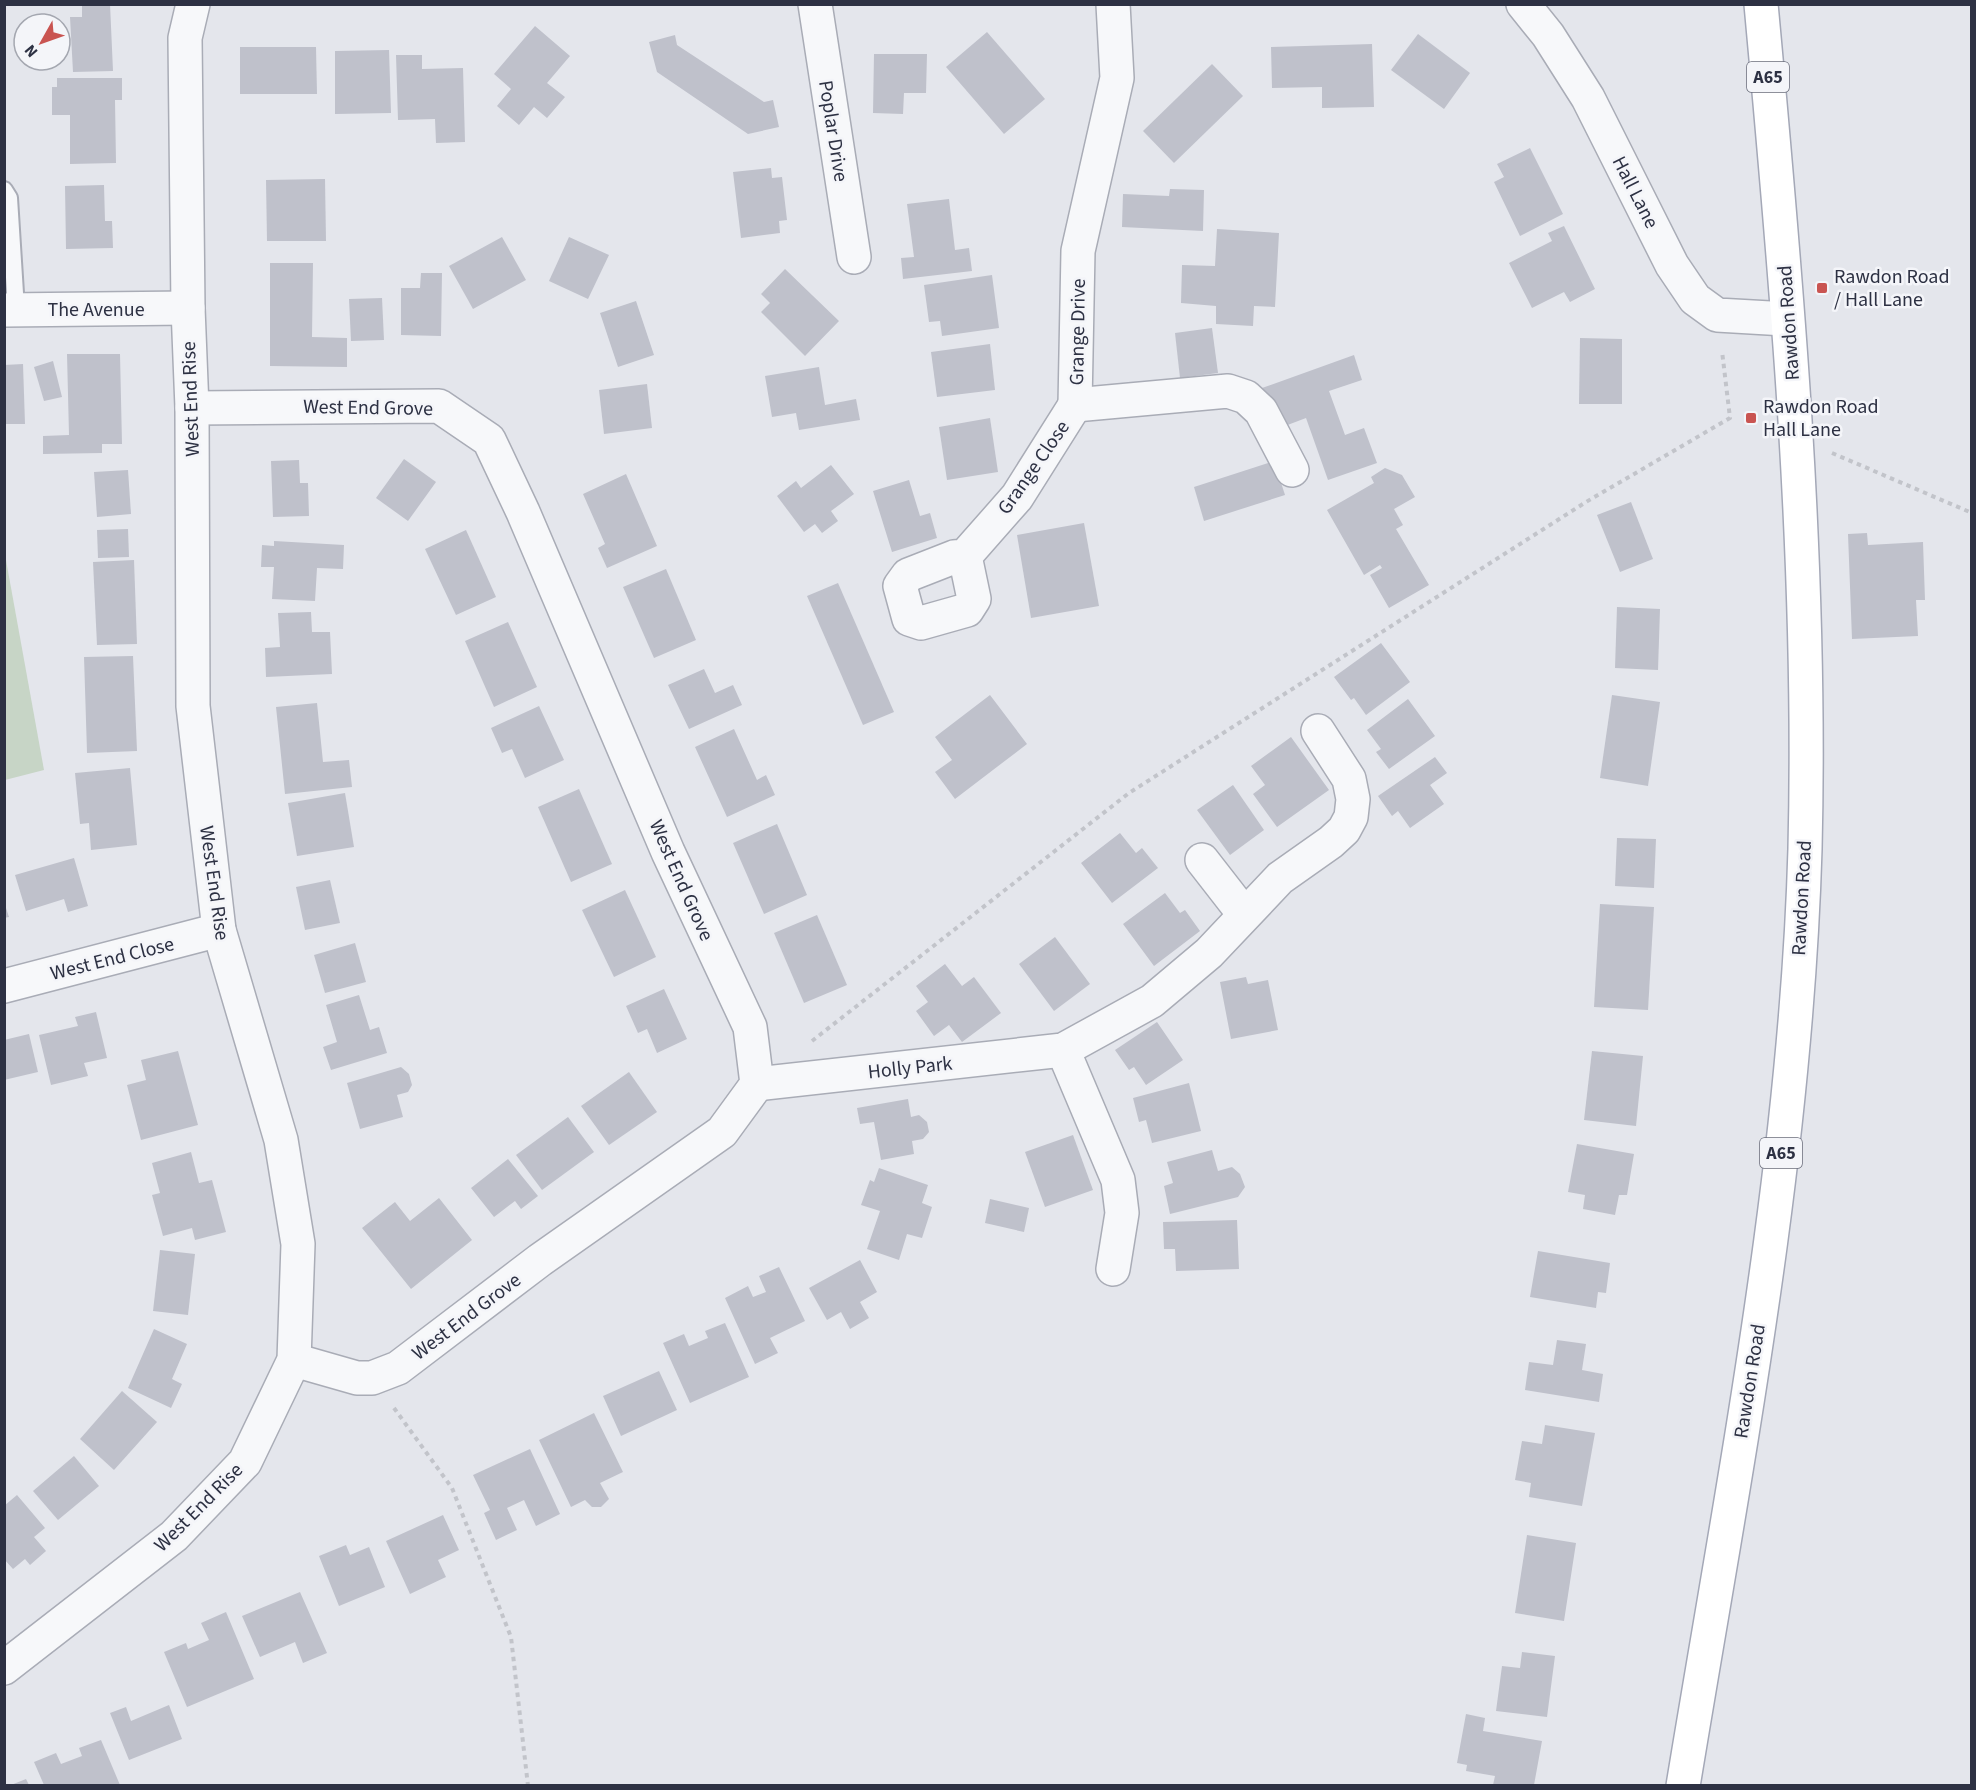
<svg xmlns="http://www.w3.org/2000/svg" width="1976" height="1790" font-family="'Source Sans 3',sans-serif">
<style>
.green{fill:#c7d5c6}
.building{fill:#bfc1cb}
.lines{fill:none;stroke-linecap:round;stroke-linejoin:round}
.lane-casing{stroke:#a9acb6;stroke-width:20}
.street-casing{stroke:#a9acb6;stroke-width:36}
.primary-casing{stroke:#a4a8b7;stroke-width:36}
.path{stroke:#c2c4ca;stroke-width:4;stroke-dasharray:4.5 4.5;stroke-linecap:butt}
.lane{stroke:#f7f8fa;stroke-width:16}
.street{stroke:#f7f8fa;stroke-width:33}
.primary{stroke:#fff;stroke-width:33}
.poi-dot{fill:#c95451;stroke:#f4f5f9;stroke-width:2}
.labels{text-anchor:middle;stroke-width:5;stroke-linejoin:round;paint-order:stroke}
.shield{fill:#f4f5f9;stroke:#696c7a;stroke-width:1.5}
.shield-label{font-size:18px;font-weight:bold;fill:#2d3143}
.street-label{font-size:20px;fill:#2d3143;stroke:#f4f5f9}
.poi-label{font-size:20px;fill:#2d3143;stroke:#f4f5f9;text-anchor:start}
</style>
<rect width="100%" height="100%" fill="#e4e6ec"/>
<polygon class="green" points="4,549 44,770 5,780 4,780"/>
<g class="building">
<polygon points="82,4 110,4 113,71 73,72 70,17 82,17"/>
<polygon points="535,26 570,56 547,83 565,97 547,118 534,107 519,125 497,106 511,89 494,74"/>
<polygon points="987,32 1045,99 1004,134 946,67"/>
<polygon points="1418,34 1470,73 1444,109 1391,70"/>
<polygon points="675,35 677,45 764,102 773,100 779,127 748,134 657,72 649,42"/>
<polygon points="1372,44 1374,107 1322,108 1322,87 1272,88 1271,47"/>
<polygon points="240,47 316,47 317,94 240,94"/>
<polygon points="389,50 391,113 335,114 335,51"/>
<polygon points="874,54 927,54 926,93 904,93 903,114 873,113"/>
<polygon points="396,55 422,55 422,69 463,68 465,142 436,143 435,119 398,120"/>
<polygon points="1212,64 1243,96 1174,163 1143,131"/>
<polygon points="57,78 122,78 122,100 115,100 116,163 70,164 70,115 52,115 52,87 57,87"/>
<polygon points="1530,148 1563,214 1520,236 1494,182 1504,177 1497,164"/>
<polygon points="771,168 772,178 782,177 787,220 779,221 780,233 741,238 733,172"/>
<polygon points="325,179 326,241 267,241 266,180"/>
<polygon points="104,185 105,221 112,221 113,248 66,249 65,186"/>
<polygon points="1170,189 1204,190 1203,231 1122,227 1123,194 1169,196"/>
<polygon points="949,199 955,250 969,248 972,271 903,279 901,258 914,257 907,204"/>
<polygon points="1564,226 1595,289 1570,302 1564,292 1532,308 1509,263 1552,241 1548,233"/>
<polygon points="1217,229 1279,233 1275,307 1254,306 1253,326 1216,324 1216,306 1181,303 1182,265 1215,266"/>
<polygon points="502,237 526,280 473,309 449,266"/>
<polygon points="569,237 609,255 588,299 549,281"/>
<polygon points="270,263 313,263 312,337 347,338 347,367 270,366"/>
<polygon points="785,269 839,321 805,356 761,312 770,303 761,294"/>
<polygon points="421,273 442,273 441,336 401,335 401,288 420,288"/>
<polygon points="992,275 999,328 942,336 940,321 929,322 924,285"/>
<polygon points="382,298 384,340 351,341 349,299"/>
<polygon points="636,301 654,355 618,367 600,313"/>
<polygon points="1212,328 1218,373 1180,378 1175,333"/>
<polygon points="1580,338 1622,339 1622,404 1579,404"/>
<polygon points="990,344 995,390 937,397 931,352"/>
<polygon points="67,354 120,354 122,444 102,444 102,453 43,454 43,436 69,435"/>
<polygon points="1354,355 1362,380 1329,391 1345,435 1364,428 1377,463 1328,480 1306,418 1277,429 1262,388"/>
<polygon points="53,361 62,397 44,401 34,367"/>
<polygon points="23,364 25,424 4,424 4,365"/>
<polygon points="819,367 825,405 856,399 860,420 799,430 796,413 772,417 765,376"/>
<polygon points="647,384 652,428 604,434 599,390"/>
<polygon points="990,418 998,472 947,480 939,427"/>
<polygon points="404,459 436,482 408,521 376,498"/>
<polygon points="299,460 300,483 308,483 309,516 273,517 271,461"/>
<polygon points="1274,461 1285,495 1204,521 1194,487"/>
<polygon points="831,465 854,494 831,511 838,521 822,533 815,524 804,532 777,496 796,481 801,488"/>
<polygon points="1385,468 1402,475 1415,497 1394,509 1403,525 1396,529 1429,585 1389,608 1370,575 1382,568 1380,565 1364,575 1327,510 1374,483 1371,477"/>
<polygon points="128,470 131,514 97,517 94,472"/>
<polygon points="626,474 657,546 607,568 598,548 605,544 583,494"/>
<polygon points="909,480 920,516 930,513 937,538 892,552 873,491"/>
<polygon points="1631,502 1653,559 1620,572 1597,515"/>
<polygon points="1084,523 1099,606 1031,618 1017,535"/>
<polygon points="128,529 129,557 98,558 97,530"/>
<polygon points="466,530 496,597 456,615 425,549"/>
<polygon points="1867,533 1868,545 1923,542 1925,600 1916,600 1918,636 1852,639 1848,534"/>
<polygon points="274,541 344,545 343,569 317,568 315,601 272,599 274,567 261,567 262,545 274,546"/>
<polygon points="134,560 137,644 97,645 93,562"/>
<polygon points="666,569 696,640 654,658 623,587"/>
<polygon points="838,583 894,712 863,725 807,596"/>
<polygon points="1617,607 1660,609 1658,670 1615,668"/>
<polygon points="311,612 312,632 330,632 332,674 266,677 265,648 280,647 278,613"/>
<polygon points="508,622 537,687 494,707 465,641"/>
<polygon points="1381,643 1410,682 1366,715 1354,698 1351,700 1334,677"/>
<polygon points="133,656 137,751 87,753 84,657"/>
<polygon points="704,669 715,693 733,685 742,705 689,729 668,685"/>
<polygon points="990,695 1027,744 955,799 935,772 952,760 935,737"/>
<polygon points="1612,695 1660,702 1648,786 1600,778"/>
<polygon points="1408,699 1435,736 1389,769 1376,752 1381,749 1367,730"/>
<polygon points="317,703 323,762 349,760 352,787 285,794 276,707"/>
<polygon points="539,706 564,760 525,778 512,749 502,753 491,728"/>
<polygon points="734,729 757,780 766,775 775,795 727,817 695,747"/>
<polygon points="1291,737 1329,790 1277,827 1253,794 1265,785 1251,766"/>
<polygon points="1435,757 1447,773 1430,785 1444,804 1410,828 1398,811 1392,816 1378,796"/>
<polygon points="130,768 137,845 91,850 89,823 80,824 75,773"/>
<polygon points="1233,785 1264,830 1230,855 1197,810"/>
<polygon points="579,789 612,864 571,882 538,807"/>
<polygon points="345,793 354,847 297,856 288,803"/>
<polygon points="777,824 807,895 764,914 733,843"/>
<polygon points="1120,833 1136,853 1142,848 1158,868 1112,903 1081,863"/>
<polygon points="1617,838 1656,839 1654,888 1615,886"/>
<polygon points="74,858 88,906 68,912 64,899 26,911 15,875"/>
<polygon points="330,880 340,923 305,930 296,887"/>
<polygon points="625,890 656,957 614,977 582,910"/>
<polygon points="1165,893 1180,913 1185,910 1200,931 1154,966 1123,924"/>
<polygon points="4,902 9,917 4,918"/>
<polygon points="1600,904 1654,907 1648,1010 1594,1007"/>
<polygon points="817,915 847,985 804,1003 774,933"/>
<polygon points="1055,937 1090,984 1054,1011 1019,964"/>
<polygon points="355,943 366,982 325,993 314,955"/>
<polygon points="945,964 962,986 974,977 1001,1013 962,1042 949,1025 934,1036 916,1011 928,1002 916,986"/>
<polygon points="1246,977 1248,984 1268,980 1278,1030 1231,1039 1220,982"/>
<polygon points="664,989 687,1039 657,1053 647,1029 638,1033 626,1006"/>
<polygon points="359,995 370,1030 379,1027 387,1053 331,1070 323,1047 337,1042 326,1005"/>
<polygon points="96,1012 107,1058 84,1063 88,1076 51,1085 39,1035 78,1026 75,1017"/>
<polygon points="1157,1022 1183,1060 1146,1085 1134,1067 1129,1070 1115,1050"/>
<polygon points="29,1034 38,1072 4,1080 4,1040"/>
<polygon points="178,1051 198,1125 141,1140 127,1085 146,1080 141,1060"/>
<polygon points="1592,1051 1643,1056 1636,1126 1584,1120"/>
<polygon points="401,1067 409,1074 412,1085 408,1092 397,1095 403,1117 360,1129 347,1083"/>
<polygon points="629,1072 657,1112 609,1145 581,1106"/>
<polygon points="1189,1083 1201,1131 1152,1143 1146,1120 1139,1122 1133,1098"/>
<polygon points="908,1099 911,1117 919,1115 927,1122 929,1132 923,1139 912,1141 914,1154 881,1160 874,1122 860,1124 857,1108"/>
<polygon points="568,1117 594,1152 542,1190 516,1155"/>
<polygon points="1073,1135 1093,1190 1045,1207 1025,1152"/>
<polygon points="1577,1144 1634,1154 1627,1195 1619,1195 1615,1215 1583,1209 1585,1195 1568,1192"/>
<polygon points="1212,1150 1218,1171 1232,1167 1240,1174 1245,1187 1238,1197 1170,1214 1164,1186 1173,1183 1167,1162"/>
<polygon points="191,1152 199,1183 212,1180 226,1232 195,1240 192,1228 163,1236 152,1195 160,1193 152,1163"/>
<polygon points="508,1159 538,1196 521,1209 515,1201 494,1217 471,1188"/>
<polygon points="879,1168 928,1185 922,1203 932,1207 922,1238 907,1234 899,1260 867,1249 880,1211 861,1205 870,1180 874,1182"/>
<polygon points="439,1198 472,1240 411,1289 362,1228 395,1202 410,1221"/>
<polygon points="990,1199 1029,1208 1024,1232 985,1223"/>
<polygon points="1237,1220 1239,1269 1176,1271 1175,1249 1164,1249 1163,1222"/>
<polygon points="160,1250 195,1254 188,1315 153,1311"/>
<polygon points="1538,1251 1610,1263 1606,1293 1598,1292 1596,1308 1530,1297"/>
<polygon points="860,1260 877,1292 860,1302 869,1318 850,1329 841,1312 827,1320 809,1288"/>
<polygon points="779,1267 805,1321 770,1338 778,1353 755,1364 725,1298 748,1286 753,1297 766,1292 759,1276"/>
<polygon points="725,1323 749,1377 690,1403 663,1343 684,1334 689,1346 708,1338 705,1331"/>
<polygon points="154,1329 187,1344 172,1379 182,1384 171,1408 128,1388"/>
<polygon points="1557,1340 1586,1344 1582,1370 1603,1374 1599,1402 1525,1390 1529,1362 1553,1365"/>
<polygon points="659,1371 677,1410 621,1436 603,1396"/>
<polygon points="122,1391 157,1422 114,1470 80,1439"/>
<polygon points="594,1413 623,1472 600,1483 609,1499 601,1507 592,1507 585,1500 571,1507 539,1440"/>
<polygon points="1545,1425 1595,1433 1582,1506 1529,1497 1531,1483 1515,1480 1522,1441 1542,1444"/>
<polygon points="530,1449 560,1514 536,1526 524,1500 507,1508 517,1530 496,1540 484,1513 490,1510 473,1475"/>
<polygon points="74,1456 99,1486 58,1520 33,1491"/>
<polygon points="17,1495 45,1528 34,1537 46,1551 30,1565 25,1559 13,1569 4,1559 4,1506"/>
<polygon points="443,1515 459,1550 438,1560 446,1577 410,1594 386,1541"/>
<polygon points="1527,1535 1576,1543 1564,1621 1515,1613"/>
<polygon points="346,1545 350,1555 369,1547 385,1587 339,1606 319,1556"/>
<polygon points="300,1592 327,1653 303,1663 295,1642 260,1657 242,1616"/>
<polygon points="226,1612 254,1679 187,1707 164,1652 186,1643 188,1649 209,1640 201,1623"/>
<polygon points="1522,1652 1555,1656 1547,1717 1496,1711 1502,1666 1520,1668"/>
<polygon points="169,1705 182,1739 129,1760 110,1713 126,1707 131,1721"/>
<polygon points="1466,1714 1485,1718 1483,1731 1542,1741 1534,1785 1493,1785 1495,1776 1466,1771 1467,1765 1457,1763"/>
<polygon points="101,1740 120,1785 44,1785 34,1762 56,1753 61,1764 82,1756 79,1748"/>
<polygon points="26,1779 29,1785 11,1785"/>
</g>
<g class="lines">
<defs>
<polyline id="lane" points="4,190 9,198 16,309"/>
<g id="street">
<polyline points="815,4 854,257"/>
<polyline points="1523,4 1548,35 1588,98 1672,265 1695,299 1717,315 1787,319"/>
<polyline points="4,310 188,308"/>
<polyline points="1075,405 1078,251 1117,78 1113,4"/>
<polyline points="1075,405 1228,391 1246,397 1261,411 1292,470"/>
<polyline points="192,408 439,406 489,440 523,512 668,852 750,1027 757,1084 722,1132 540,1260 398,1368 372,1378 357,1378 294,1360"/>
<polyline points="965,556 954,557 908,575 900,586 909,619 921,623 967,610 974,599 965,556 1017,497 1075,405"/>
<polyline points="1202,860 1244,914"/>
<polyline points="4,986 219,930"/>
<polyline points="1063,1050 1118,1180 1122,1213 1113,1269"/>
<polyline points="757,1084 1063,1050 1152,1001 1209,953 1280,878 1331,842 1344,830 1351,817 1353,799 1349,779 1318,731"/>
<polyline points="4,1668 174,1536 245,1462 294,1360 298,1244 281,1140 219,930 193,706 192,408 188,308 185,38 193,4"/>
</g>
<path id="primary" d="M 1683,1786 C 1734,1476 1796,1163 1805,849 C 1812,567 1787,285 1761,4"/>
</defs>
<use href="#lane" class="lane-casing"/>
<use href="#street" class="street-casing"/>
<use href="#primary" class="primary-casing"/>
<g class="path">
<polyline points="1832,453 1972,513"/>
<polyline points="812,1041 1129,793 1586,502 1730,418 1722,351"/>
<polyline points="394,1408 452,1488 511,1637 528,1786"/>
</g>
<use href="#lane" class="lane"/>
<use href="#street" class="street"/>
<use href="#primary" class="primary"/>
</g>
<g class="poi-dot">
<rect x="1816" y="282" width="12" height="12" rx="3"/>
<rect x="1745" y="412" width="12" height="12" rx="3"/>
</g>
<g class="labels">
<g class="shield">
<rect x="1747" y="62" width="42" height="30" rx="4.5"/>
<rect x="1760" y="1138" width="42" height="30" rx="4.5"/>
</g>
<g class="shield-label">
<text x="1768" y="83">A65</text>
<text x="1781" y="1159">A65</text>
</g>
<g class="street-label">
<text transform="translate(834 131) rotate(81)" y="7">Poplar Drive</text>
<text transform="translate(1636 192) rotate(63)" y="7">Hall Lane</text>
<text x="96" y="316">The Avenue</text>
<text transform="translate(1788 323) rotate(-94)" y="7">Rawdon Road</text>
<text transform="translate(1077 332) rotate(-89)" y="7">Grange Drive</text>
<text transform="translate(190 399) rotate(-92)" y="7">West End Rise</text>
<text transform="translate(368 407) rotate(1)" y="7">West End Grove</text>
<text transform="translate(1033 467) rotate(-55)" y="7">Grange Close</text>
<text transform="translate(682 880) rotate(66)" y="7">West End Grove</text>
<text transform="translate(215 883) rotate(82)" y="7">West End Rise</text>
<text transform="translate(1801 898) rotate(-87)" y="7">Rawdon Road</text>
<text transform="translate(112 958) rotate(-14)" y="7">West End Close</text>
<text transform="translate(910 1067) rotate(-6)" y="7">Holly Park</text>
<text transform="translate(466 1316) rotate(-37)" y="7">West End Grove</text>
<text transform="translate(1749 1381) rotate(-81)" y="7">Rawdon Road</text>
<text transform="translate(198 1507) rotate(-45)" y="7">West End Rise</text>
</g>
<g class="poi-label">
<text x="1834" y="283">Rawdon Road<tspan x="1834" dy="23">/ Hall Lane</tspan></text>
<text x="1763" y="413">Rawdon Road<tspan x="1763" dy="23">Hall Lane</tspan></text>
</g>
</g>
<rect width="1976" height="1790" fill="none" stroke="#2d3143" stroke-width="12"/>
<g transform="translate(42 42) rotate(230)"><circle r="28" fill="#f4f5f9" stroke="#a4a7b0" stroke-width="1.5"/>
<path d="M0-4.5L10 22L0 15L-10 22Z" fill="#c95451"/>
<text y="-9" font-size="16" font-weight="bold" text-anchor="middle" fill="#2d3143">N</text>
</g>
</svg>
